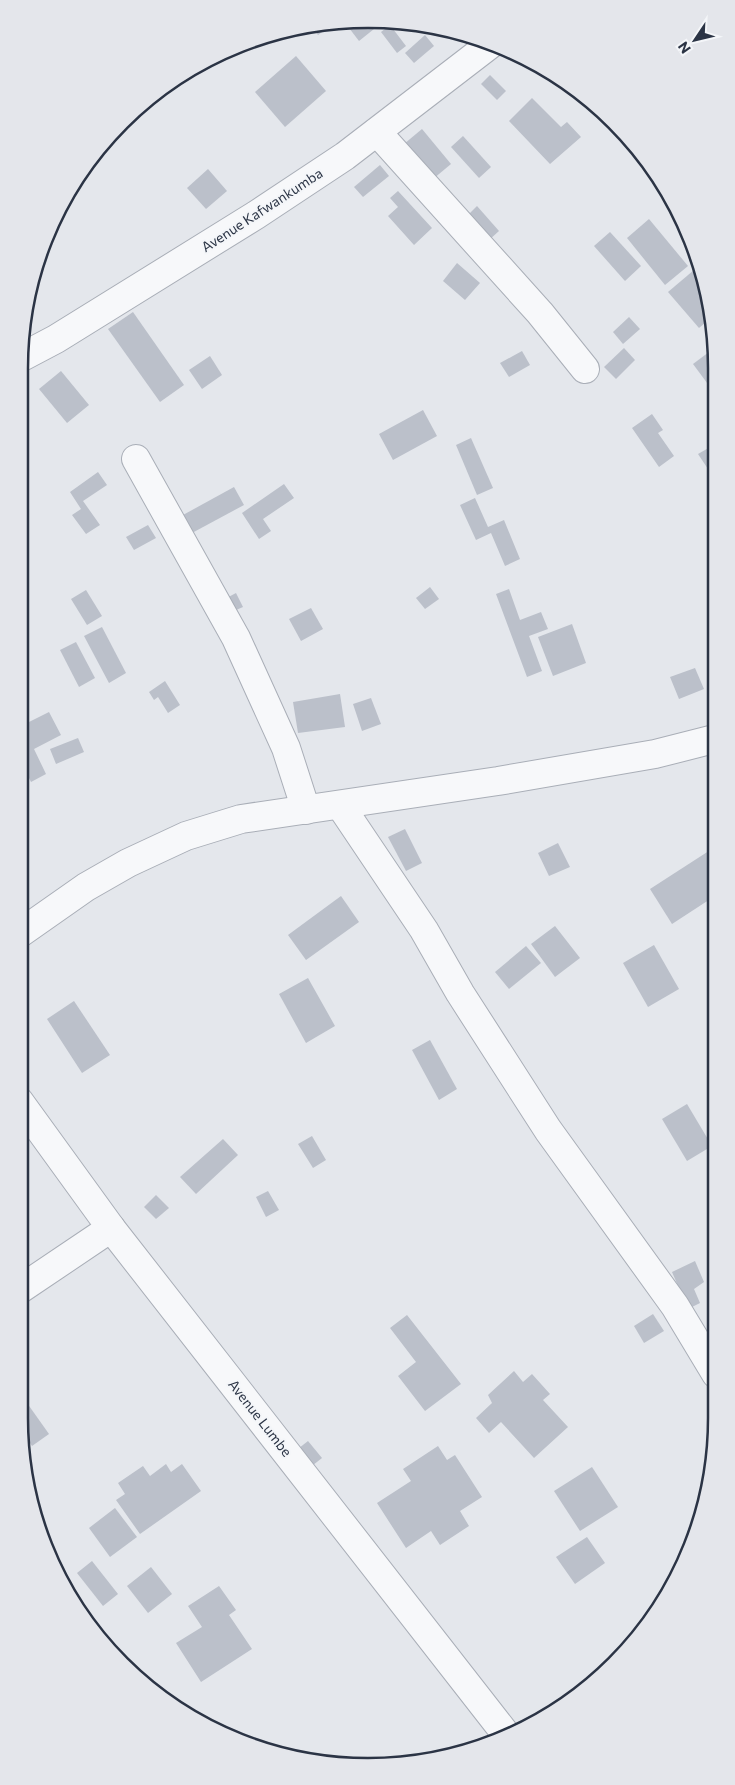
<svg xmlns="http://www.w3.org/2000/svg" width="735" height="1785" font-family="Commissioner,sans-serif">
<style>
.building{fill:#bbc0ca}
.lines{fill:none;stroke-linecap:round;stroke-linejoin:round}
.minor-casing{stroke:#a9aeb7;stroke-width:30}
.minor{stroke:#f7f8fa;stroke-width:28}
.labels{text-anchor:middle;stroke-width:4;stroke-linejoin:round;paint-order:stroke}
.street-label{font-size:14px;fill:#2b3445;stroke:#f4f6f9}
.rim{fill:none;stroke:#2b3445;stroke-width:2.5}
</style>
<rect width="100%" height="100%" fill="#e4e7ec"/>
<g class="building">
<polygon points="351,20 384,21 359,41 346,24"/>
<polygon points="337,21 318,35 310,25 318,24"/>
<polygon points="390,25 406,46 397,53 381,32"/>
<polygon points="425,35 434,46 414,63 405,53"/>
<polygon points="296,56 326,91 285,127 255,92"/>
<polygon points="490,75 506,91 497,100 481,84"/>
<polygon points="555,75 561,77 590,103 586,106"/>
<polygon points="532,98 561,127 567,122 581,137 550,164 509,121"/>
<polygon points="422,129 451,164 433,179 404,144"/>
<polygon points="463,136 491,167 479,178 451,147"/>
<polygon points="380,165 389,176 363,197 354,187"/>
<polygon points="208,169 227,191 206,209 187,188"/>
<polygon points="398,191 432,228 414,245 388,216 398,207 390,198"/>
<polygon points="477,206 499,231 489,240 467,216"/>
<polygon points="649,219 688,266 665,285 627,238"/>
<polygon points="610,232 641,266 625,281 594,246"/>
<polygon points="457,263 480,283 465,300 443,281"/>
<polygon points="694,270 699,276 712,317 699,328 668,292"/>
<polygon points="133,312 184,385 160,402 108,329"/>
<polygon points="629,317 640,329 623,344 613,332"/>
<polygon points="624,348 635,360 616,379 604,367"/>
<polygon points="522,351 530,365 509,377 500,363"/>
<polygon points="709,352 713,358 713,391 693,364"/>
<polygon points="210,356 222,375 202,389 189,370"/>
<polygon points="61,371 89,405 67,423 39,389"/>
<polygon points="423,410 437,436 393,460 379,434"/>
<polygon points="652,414 663,430 658,433 674,456 659,467 632,428"/>
<polygon points="471,438 493,488 477,495 456,445"/>
<polygon points="19,443 25,452 19,457"/>
<polygon points="712,446 714,447 714,478 698,454"/>
<polygon points="98,472 107,485 83,501 100,525 86,534 72,515 81,509 70,492"/>
<polygon points="19,477 29,490 19,498"/>
<polygon points="284,484 294,498 263,519 271,531 259,539 242,513"/>
<polygon points="234,487 244,505 192,533 183,515"/>
<polygon points="475,498 488,527 504,520 520,559 505,566 491,533 476,540 460,505"/>
<polygon points="148,525 156,538 134,550 126,537"/>
<polygon points="430,587 439,599 425,609 416,598"/>
<polygon points="509,589 520,620 541,612 548,629 529,636 542,671 527,677 496,594"/>
<polygon points="86,590 102,616 87,625 71,599"/>
<polygon points="236,593 243,607 227,614 221,601"/>
<polygon points="19,602 28,620 19,624"/>
<polygon points="311,608 323,629 301,641 289,619"/>
<polygon points="572,624 586,663 553,676 538,637"/>
<polygon points="102,627 126,673 109,683 84,636"/>
<polygon points="76,642 95,678 79,687 60,650"/>
<polygon points="695,668 704,689 679,699 670,677"/>
<polygon points="165,681 180,705 168,713 158,697 154,700 149,692"/>
<polygon points="340,694 345,727 298,733 293,702"/>
<polygon points="371,698 381,724 362,731 353,704"/>
<polygon points="49,712 61,735 34,749 46,774 31,782 19,758 19,727"/>
<polygon points="78,738 84,752 56,764 50,749"/>
<polygon points="405,829 422,863 406,871 388,837"/>
<polygon points="558,843 570,867 549,876 538,853"/>
<polygon points="715,847 715,896 672,924 650,889"/>
<polygon points="341,896 359,922 306,960 288,935"/>
<polygon points="555,926 580,958 555,977 531,944"/>
<polygon points="654,945 679,989 648,1007 623,963"/>
<polygon points="526,946 541,963 509,989 495,972"/>
<polygon points="308,978 335,1026 306,1043 279,994"/>
<polygon points="74,1001 110,1055 82,1073 47,1019"/>
<polygon points="430,1040 457,1089 439,1100 412,1050"/>
<polygon points="687,1104 712,1146 687,1161 662,1119"/>
<polygon points="312,1136 326,1160 313,1168 298,1144"/>
<polygon points="223,1139 238,1155 196,1194 180,1177"/>
<polygon points="268,1191 279,1210 266,1217 256,1197"/>
<polygon points="156,1195 169,1208 156,1219 144,1207"/>
<polygon points="695,1261 704,1282 694,1289 700,1303 688,1309 672,1272"/>
<polygon points="653,1314 664,1331 644,1343 634,1326"/>
<polygon points="407,1315 461,1384 425,1411 398,1376 416,1362 390,1328"/>
<polygon points="514,1371 523,1382 532,1374 550,1394 543,1400 568,1427 534,1458 501,1422 489,1433 476,1418 492,1403 488,1395"/>
<polygon points="27,1403 49,1434 32,1446 21,1429 19,1418 19,1409"/>
<polygon points="308,1441 322,1458 308,1469 294,1452"/>
<polygon points="438,1446 447,1460 455,1455 482,1497 460,1511 469,1526 440,1545 431,1531 406,1548 377,1503 411,1481 403,1469"/>
<polygon points="166,1464 171,1472 182,1464 201,1491 140,1534 116,1500 125,1494 118,1483 143,1466 150,1476"/>
<polygon points="592,1467 618,1507 580,1531 554,1491"/>
<polygon points="115,1508 137,1537 110,1557 89,1528"/>
<polygon points="587,1537 605,1563 575,1584 556,1557"/>
<polygon points="92,1561 118,1594 103,1606 77,1573"/>
<polygon points="151,1567 172,1594 148,1613 127,1586"/>
<polygon points="219,1586 236,1610 229,1615 252,1649 201,1682 176,1643 202,1627 188,1606"/>
</g>
<g class="lines">
<defs>
<g id="minor">
<polyline points="377,132 540,313 585,369"/>
<polyline points="20,358 56,339 256,215 345,156 492,43"/>
<polyline points="136,459 236,638 286,748 306,810"/>
<polyline points="340,805 424,930 460,993 548,1130 675,1306 716,1374"/>
<polyline points="19,934 86,887 128,863 186,836 241,819 498,781 655,754 714,739"/>
<polyline points="19,1101 111,1228 505,1733"/>
<polyline points="19,1290 111,1228"/>
</g>
</defs>
<use href="#minor" class="minor-casing"/>
<use href="#minor" class="minor"/>
</g>
<g class="labels">
<g class="street-label">
<text transform="translate(262 210) rotate(-33)" y="5">Avenue Kafwankumba</text>
<text transform="translate(260 1418) rotate(52)" y="5">Avenue Lumbe</text>
</g>
</g>
<path d="M0 0H735V1785H0ZM368 28H368A340 340 0 0 1 708 368V1418A340 340 0 0 1 368 1758H368A340 340 0 0 1 28 1418V368A340 340 0 0 1 368 28Z" fill="#e4e6eb" fill-rule="evenodd"/>
<path class="rim" d="M368 28H368A340 340 0 0 1 708 368V1418A340 340 0 0 1 368 1758H368A340 340 0 0 1 28 1418V368A340 340 0 0 1 368 28Z"/>
<g transform="translate(695 40) rotate(235)" stroke="#f4f6f9" stroke-width="4" paint-order="stroke">
<path d="M0-4L9 19L0 12L-9 19Z" fill="#2b3445"/>
<text y="-8" font-size="14" font-weight="bold" text-anchor="middle" fill="#2b3445">N</text>
</g>
</svg>
